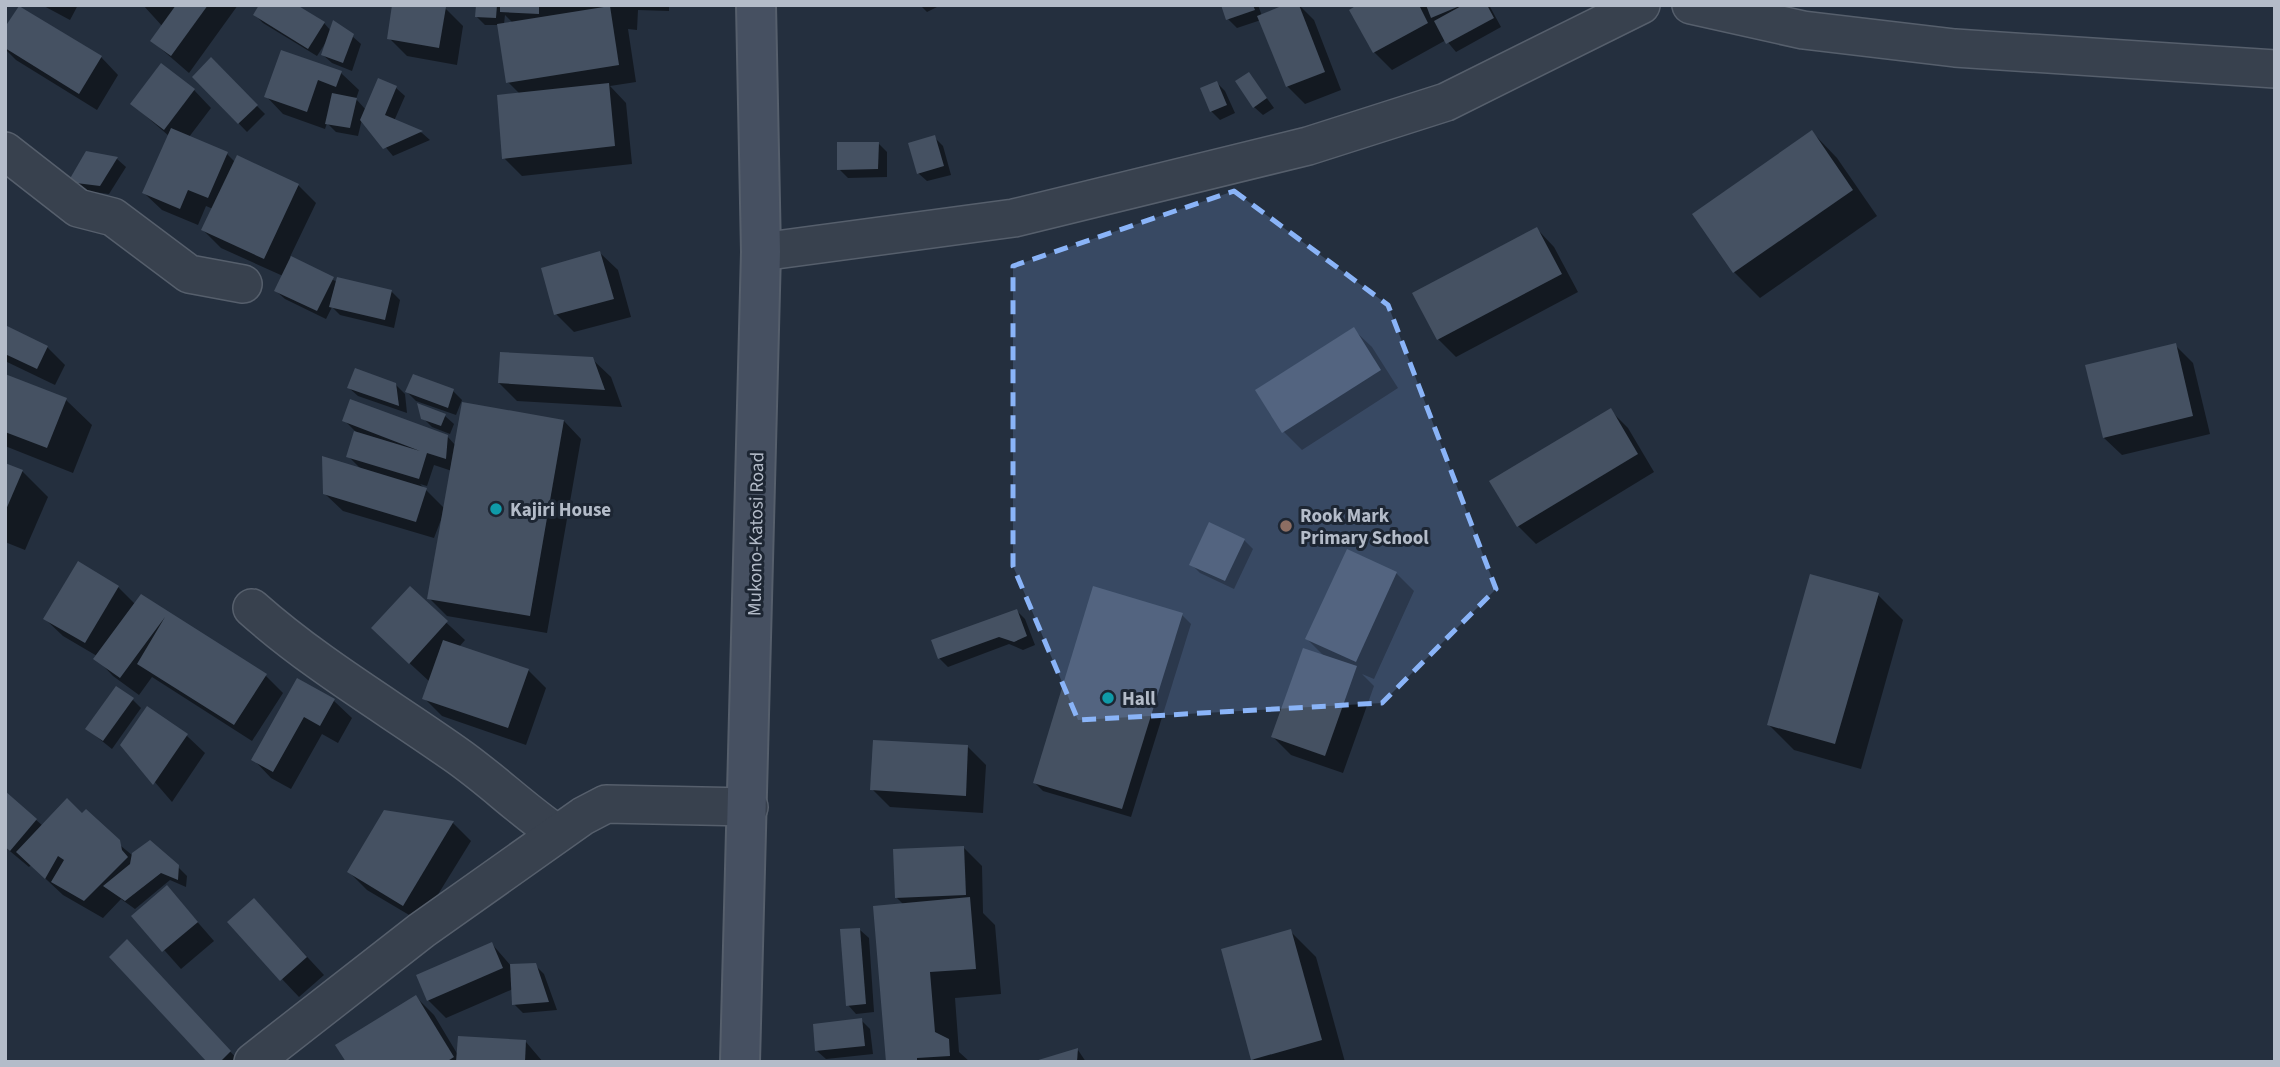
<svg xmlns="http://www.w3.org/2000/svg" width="2280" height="1067" font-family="'Source Sans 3',sans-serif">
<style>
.shadow{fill:#0007;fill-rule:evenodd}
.building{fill:#455162}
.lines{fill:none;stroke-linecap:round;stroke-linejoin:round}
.minor-casing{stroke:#565f6c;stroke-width:40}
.secondary-casing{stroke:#565f6c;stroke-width:42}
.minor{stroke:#38414e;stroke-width:37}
.secondary{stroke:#465061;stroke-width:38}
.marked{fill:#8ab4f8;fill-opacity:0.2;stroke:#8ab4f8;stroke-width:5;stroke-dasharray:14 9;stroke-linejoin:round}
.culture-dot{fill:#0f9aa8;stroke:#1d2633;stroke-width:2.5}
.education-dot{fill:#8d6e63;stroke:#1d2633;stroke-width:2.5}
.labels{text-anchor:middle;stroke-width:6;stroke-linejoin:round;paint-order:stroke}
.poi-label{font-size:19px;font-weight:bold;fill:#b4bcc9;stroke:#1d2633;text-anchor:start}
.street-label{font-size:19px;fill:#b4bcc9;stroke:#1d2633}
</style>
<rect width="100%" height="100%" fill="#242f3e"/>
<g class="shadow">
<polygon points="42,5 78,5 70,20"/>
<polygon points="143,5 238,5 189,73 152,41 163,27"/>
<polygon points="394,5 445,8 463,26 457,65 407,56 389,38"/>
<path d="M 477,5 L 669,5 L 669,11 L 638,10 L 637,30 L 628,29 L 636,82 L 610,86 L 626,103 L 632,164 L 522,176 L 504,158 L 520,94 L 508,82 L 499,25 L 485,25 L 476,16 ZM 505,15 L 513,23 L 504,24 Z"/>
<polygon points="920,5 941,5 927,12"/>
<polygon points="1223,5 1258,5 1262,16 1289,5 1299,5 1314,20 1341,90 1305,104 1287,86 1261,20 1237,28 1228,19"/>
<polygon points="1361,5 1489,5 1501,27 1456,52 1446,40 1392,70 1374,52 1351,10"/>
<polygon points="255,15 324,23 331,31 352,36 361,44 352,71 332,63 323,55 326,42 317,56 263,23"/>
<polygon points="5,31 101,57 118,75 97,110 16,60 5,49"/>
<polygon points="211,60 265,114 247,132 194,77"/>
<polygon points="341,73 359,90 356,99 366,110 396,88 405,96 394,121 422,133 430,140 393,156 362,119 358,136 336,132 327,123 325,129 283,114 266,96"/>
<polygon points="1249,74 1274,108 1263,115 1254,107"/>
<polygon points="1217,83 1225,91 1235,113 1220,120 1211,111"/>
<polygon points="194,90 211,108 189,137 227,154 235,162 298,185 316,203 290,257 337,282 391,291 400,300 394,328 340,315 332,307 326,319 285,299 276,291 283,276 221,248 203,230 213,209 206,206 198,225 162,210 144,193 169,136 132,104"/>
<polygon points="1812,132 1837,158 1877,216 1760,298 1734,272 1694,214"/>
<polygon points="934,137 943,146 951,175 927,181 918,173"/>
<polygon points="878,143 887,152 887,177 848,178 839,169"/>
<polygon points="87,153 117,159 126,167 109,194 78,190 70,182"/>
<polygon points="1537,229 1554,247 1578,292 1456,357 1438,339"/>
<polygon points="600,253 618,270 631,317 574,332 556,314"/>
<polygon points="5,327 47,347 65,365 55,385 5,361"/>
<polygon points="1354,330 1372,347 1398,388 1302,450 1284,432 1257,390"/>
<polygon points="2175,345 2193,363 2210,434 2122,455 2104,438"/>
<polygon points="592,359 611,377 622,407 517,401 499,383"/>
<polygon points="5,376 66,400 92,425 73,473 5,446"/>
<polygon points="396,385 405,394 407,413 358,396 349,388"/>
<polygon points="453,391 462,400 456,415 416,401 407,392"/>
<polygon points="1610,410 1628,428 1654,472 1536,544 1518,526"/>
<polygon points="445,416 454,424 450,434 432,427 423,418"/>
<path d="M 344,420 L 447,436 L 456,446 L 564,421 L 581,439 L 547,633 L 447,616 L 429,598 L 444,512 L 434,538 L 343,511 L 324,493 L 362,470 L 348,456 L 356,432 ZM 434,465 L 452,471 L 445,509 L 420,484 L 427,486 Z"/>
<polygon points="5,465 22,471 48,497 25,550 5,542"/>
<polygon points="1244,540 1253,549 1234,589 1200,573 1191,564"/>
<polygon points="1396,573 1414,591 1374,679 1362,674 1374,686 1343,773 1291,755 1273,737 1326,658 1307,639"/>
<polygon points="118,587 136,605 142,597 265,675 283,693 252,741 152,677 139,695 113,676 96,658 97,656 63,636 45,619"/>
<polygon points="410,589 465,640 459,647 528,670 546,688 526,745 442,716 424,698 430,682 391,646"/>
<polygon points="1878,595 1903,620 1861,769 1794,750 1769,725"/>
<polygon points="1017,611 1025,619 1035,645 1023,650 1009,644 948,667 939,658"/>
<polygon points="1182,615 1191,624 1131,817 1043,791 1034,782"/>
<polygon points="298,680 334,701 352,718 338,743 322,734 291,789 271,778 254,760"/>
<polygon points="133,700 141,708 112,749 87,729"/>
<polygon points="147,709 187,736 205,753 172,802 123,745"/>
<polygon points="968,747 986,765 983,813 890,807 872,789"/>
<polygon points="5,793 43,826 83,815 132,855 178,867 187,876 186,887 170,880 135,909 121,899 103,918 63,895 31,865 29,867 5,847"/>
<polygon points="385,812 453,823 471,841 421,922 367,890 349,872"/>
<polygon points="964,848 982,866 983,913 995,925 1001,994 955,998 959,1052 970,1062 887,1062 904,905 896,897"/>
<polygon points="167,887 214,941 181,969 134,916"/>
<polygon points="271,918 324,975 299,997 282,979"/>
<polygon points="860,930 869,938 874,1012 856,1014 848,1005"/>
<polygon points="1290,931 1316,957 1345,1062 1256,1062 1253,1059"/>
<polygon points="492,944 511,966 535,965 544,974 557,1010 523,1013 514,1004 513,989 446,1018 428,1000"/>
<polygon points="144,960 240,1062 210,1062"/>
<polygon points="416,997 434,1015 458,1055 526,1042 543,1062 348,1062"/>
<polygon points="861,1020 870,1029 873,1054 826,1059 817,1051"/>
<polygon points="1078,1050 1086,1062 1039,1062"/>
</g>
<g class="building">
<polygon points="176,5 208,5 171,56 150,41"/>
<polygon points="259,5 297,5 325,22 308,49 253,15"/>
<polygon points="392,5 446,7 439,48 387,39"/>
<polygon points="476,5 497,5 496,18 475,17"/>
<polygon points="500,5 539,5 539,14 500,12"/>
<polygon points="1221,5 1253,5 1255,10 1226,20"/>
<polygon points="1284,5 1299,5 1325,72 1286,87 1257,16"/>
<polygon points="1357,5 1419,5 1428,23 1373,53 1349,10"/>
<polygon points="1426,5 1462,5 1431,18"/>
<polygon points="1463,5 1487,5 1494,18 1446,44 1434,21"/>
<polygon points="19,6 102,56 79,94 5,48 5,27"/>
<polygon points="610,6 619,65 506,83 497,24"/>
<polygon points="333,20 354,34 343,63 321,55"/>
<polygon points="281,50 342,71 336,87 318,80 307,112 264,97"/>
<polygon points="211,57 258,105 238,124 192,77"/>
<polygon points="161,63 195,89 164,130 130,104"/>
<polygon points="1249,72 1267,98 1253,108 1235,81"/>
<polygon points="378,78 397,86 385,115 423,131 383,149 360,120"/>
<polygon points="1217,81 1227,105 1210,112 1200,88"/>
<polygon points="609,83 615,146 502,159 497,95"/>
<polygon points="332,93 357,98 350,128 325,124"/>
<polygon points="171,128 228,152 208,198 188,190 180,209 142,193"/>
<polygon points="1812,130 1853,190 1733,273 1692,214"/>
<polygon points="935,135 944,166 917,174 908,143"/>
<polygon points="837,142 879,142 878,169 837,170"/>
<polygon points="86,151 118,157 100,186 68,182"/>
<polygon points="237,155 299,184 264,259 201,230"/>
<polygon points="1537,227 1562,274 1437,340 1412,293"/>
<polygon points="600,251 614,299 554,315 541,268"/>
<polygon points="291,256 334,277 317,311 274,291"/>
<polygon points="337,277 392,290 385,320 329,307"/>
<polygon points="5,325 48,346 37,369 5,354"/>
<polygon points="1354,327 1381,370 1282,433 1255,390"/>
<polygon points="2176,343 2193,416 2103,438 2085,365"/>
<polygon points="500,352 593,357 605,390 498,383"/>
<polygon points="355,368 396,383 399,406 347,388"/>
<polygon points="5,374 67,398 47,448 5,432"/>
<polygon points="413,374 454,389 448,408 405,392"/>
<polygon points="350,399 448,435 446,459 427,453 419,479 346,457 354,431 420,451 342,421"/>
<polygon points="462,402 564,420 530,616 427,599"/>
<polygon points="417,403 446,414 441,426 421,419"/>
<polygon points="1611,408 1638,454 1517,527 1489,481"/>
<polygon points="322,456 427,488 416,522 323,494"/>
<polygon points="5,463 23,470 5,512"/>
<polygon points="1209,522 1245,539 1225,581 1189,565"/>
<polygon points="1347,549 1397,572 1356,662 1305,639"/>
<polygon points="78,561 119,586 85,643 43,619"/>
<polygon points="1810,574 1879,593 1835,744 1767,725"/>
<polygon points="410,586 448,621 409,664 371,628"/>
<polygon points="1093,586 1183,613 1122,809 1033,783"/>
<polygon points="141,594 267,674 234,725 137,664 165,617 120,678 93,659"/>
<polygon points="1017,609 1027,636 1014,642 999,637 938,659 931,640"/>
<polygon points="443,640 529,669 508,728 422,699"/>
<polygon points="1303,648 1357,666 1325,756 1271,737"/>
<polygon points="297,678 335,699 320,726 304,717 273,772 251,760"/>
<polygon points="116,686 134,698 103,741 85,729"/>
<polygon points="147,706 188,734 153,785 120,745"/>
<polygon points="873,740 968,745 966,796 870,790"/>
<polygon points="5,791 37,819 10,851 5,847"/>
<polygon points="67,798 82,813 86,809 120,840 122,850 128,857 84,901 51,882 64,860 58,856 45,879 16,852"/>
<polygon points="384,810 454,821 403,906 347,872"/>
<polygon points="150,840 179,865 178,880 161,873 125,901 103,886 130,864 132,853"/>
<polygon points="964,846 966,895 895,898 893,849"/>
<polygon points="167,885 198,922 162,952 131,916"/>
<polygon points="970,897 976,969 930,972 935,1032 949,1039 950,1056 917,1058 917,1062 886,1062 873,906"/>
<polygon points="254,898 307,957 280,981 227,922"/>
<polygon points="860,928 866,1004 846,1006 840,929"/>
<polygon points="1291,929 1322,1040 1251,1060 1221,949"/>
<polygon points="127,939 231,1051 220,1062 207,1062 109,957"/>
<polygon points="492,942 503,968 427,1001 416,975"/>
<polygon points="536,963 549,1002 512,1005 510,964"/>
<polygon points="416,995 454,1057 446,1062 346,1062 335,1045"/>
<polygon points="862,1018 865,1046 815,1051 813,1024"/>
<polygon points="458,1036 526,1040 525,1062 456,1062"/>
<polygon points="1078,1048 1077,1062 1036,1062 1035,1061"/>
</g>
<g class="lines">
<defs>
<g id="minor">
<polyline points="1691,5 1803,30 1955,48 2275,69"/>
<polyline points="5,151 78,208 113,217 189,274 243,284"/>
<polyline points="761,252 1014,218 1308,146 1446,102 1641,5"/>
<path d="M 252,608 C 315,664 387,706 455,754 C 491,779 521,809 556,833"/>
<polyline points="253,1062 422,930 583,816 606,804 749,807"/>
</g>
<polyline id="secondary" points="740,1062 761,252 756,5"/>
</defs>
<use href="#minor" class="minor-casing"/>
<use href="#secondary" class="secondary-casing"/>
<use href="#minor" class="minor"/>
<use href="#secondary" class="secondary"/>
</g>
<path class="marked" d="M 1234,191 L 1388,305 L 1496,589 L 1382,703 L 1078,720 L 1013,566 L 1013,266 Z"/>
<g class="culture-dot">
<circle cx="496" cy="509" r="7"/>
<circle cx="1108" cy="698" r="7"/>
</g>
<circle class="education-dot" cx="1286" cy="526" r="7"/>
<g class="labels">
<g class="poi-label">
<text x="510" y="516">Kajiri House</text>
<text x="1300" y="522">Rook Mark<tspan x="1300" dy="22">Primary School</tspan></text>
<text x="1122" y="705">Hall</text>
</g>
<g class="street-label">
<text transform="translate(755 534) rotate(-89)" y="7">Mukono-Katosi Road</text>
</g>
</g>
<rect width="2280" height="1067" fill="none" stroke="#b4bcc9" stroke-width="14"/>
</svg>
